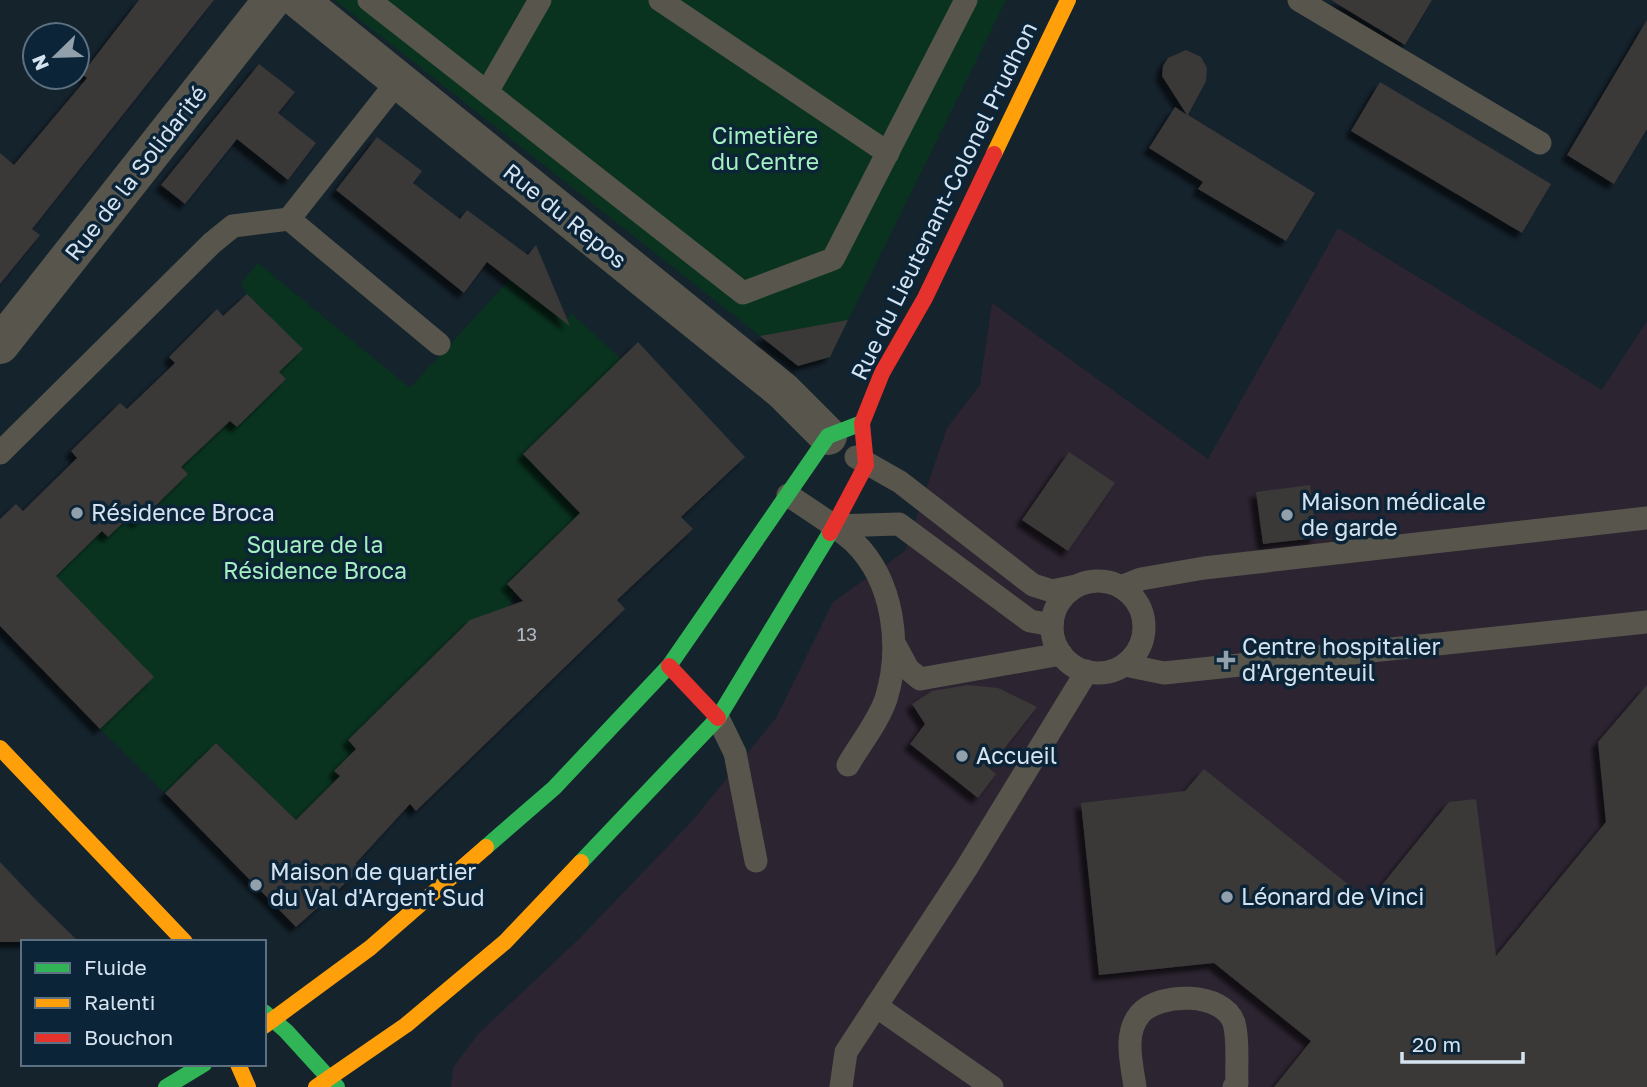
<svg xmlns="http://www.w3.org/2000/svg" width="1647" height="1087" font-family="'Golos Text',sans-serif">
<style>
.medical{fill:#2c2431}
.green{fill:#09331f}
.building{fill:#3a3739;filter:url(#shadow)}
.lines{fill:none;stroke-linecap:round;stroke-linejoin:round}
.lane{stroke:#58564c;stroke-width:23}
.street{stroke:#58564c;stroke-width:38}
.fast{stroke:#30b455;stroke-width:16}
.slow{stroke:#ff9f0a;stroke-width:16}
.jam{stroke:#e5322d;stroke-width:16}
.poi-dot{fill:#92a0ac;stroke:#0b2437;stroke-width:2.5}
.labels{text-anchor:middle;stroke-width:7;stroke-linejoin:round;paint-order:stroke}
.number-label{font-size:19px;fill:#aeb8c2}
.park-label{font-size:23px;fill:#a6efc0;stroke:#0b2437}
.street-label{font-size:23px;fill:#d5e3f0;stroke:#0b2437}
.poi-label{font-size:23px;fill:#d5e3f0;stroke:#0b2437;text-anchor:start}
</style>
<defs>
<filter id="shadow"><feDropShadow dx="-6" dy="6" stdDeviation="2" flood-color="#0009"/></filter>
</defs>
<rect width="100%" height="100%" fill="#15232d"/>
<polygon class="medical" points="1338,228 1602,390 1647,321 1647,1087 451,1087 453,1068 478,1034 579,939 693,820 776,718 833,602 905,551 947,428 980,385 992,303 1208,459"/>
<g class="green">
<polygon points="335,0 1006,0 830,357 798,366"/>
<polygon points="258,263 410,388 510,279 565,322 571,313 621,359 523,454 587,521 556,536 507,583 515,592 509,606 470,621 348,740 356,749 335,771 340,776 296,820 217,743 165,793 100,729 153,677 56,576 102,531 108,537 131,515 139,522 188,474 181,467 230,421 237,427 286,379 279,372 302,349 247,294 241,283"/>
</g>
<g class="building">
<polygon points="139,0 214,0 32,229 40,235 0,284 0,153 14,165 87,78 82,74"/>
<polygon points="1331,0 1432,0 1405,45"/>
<polygon points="1647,20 1647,129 1614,184 1567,155"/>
<polygon points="1186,50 1201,57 1207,68 1206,81 1188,115 1315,193 1286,241 1198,189 1203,182 1149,148 1175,107 1187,115 1162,76 1163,66 1168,58"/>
<polygon points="259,64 295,92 278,113 316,143 288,180 237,139 185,204 161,185"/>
<polygon points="1380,82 1551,184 1522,233 1351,131"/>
<polygon points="377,137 422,171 413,183 460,219 467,210 528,255 536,245 570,326 487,262 464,293 336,190"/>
<polygon points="247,294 303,349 279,372 286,379 237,427 230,421 181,467 188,474 138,523 131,515 108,537 102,531 56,576 154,677 100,729 0,626 0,519 16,504 23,511 77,458 71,451 120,403 127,409 175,363 169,357 217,309 223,316"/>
<polygon points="848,320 830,357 798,366 760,336"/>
<polygon points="638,342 745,457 681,517 693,529 617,600 625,609 416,811 410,804 356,863 357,873 296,927 165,793 216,743 296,820 340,776 334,771 356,749 348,740 470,620 523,601 507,584 580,513 523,454"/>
<polygon points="1069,452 1115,483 1068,551 1022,520"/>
<polygon points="1310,485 1317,538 1263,544 1256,492"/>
<polygon points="968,685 998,688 1037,707 989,768 996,774 978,798 910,744 925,724 912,704 932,691"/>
<polygon points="1647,685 1647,1087 1274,1087 1311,1041 1214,963 1099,975 1081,803 1185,791 1204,769 1369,901 1449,802 1476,799 1496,956 1606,822 1598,742"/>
<polygon points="0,862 36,900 79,942 0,942"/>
</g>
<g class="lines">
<g class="lane">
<polyline points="369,0 743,293 833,259 966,0"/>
<polyline points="660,0 888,153"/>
<polyline points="1299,0 1540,143"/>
<polyline points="487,92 540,0"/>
<polyline points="289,219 439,344"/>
<polyline points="0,453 212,243 233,226 289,219 398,81"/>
<polyline points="856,457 900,482 1033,585 1052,591 1076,586"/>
<path d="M 788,495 C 810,510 834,524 854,542 C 894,581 902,647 886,699 C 878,722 860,744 848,765"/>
<polyline points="834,526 899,524 1030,621 1052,625"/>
<circle cx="1098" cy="627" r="46"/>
<polyline points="1121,587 1141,579 1204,568 1647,518"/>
<polyline points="894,643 908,669 920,679 1061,654"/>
<polyline points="1125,665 1164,673 1647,622"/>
<polyline points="718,718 735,753 756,861"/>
<polyline points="876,1006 992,1087"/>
<polyline points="841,1087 846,1052 966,869 1087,671"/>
<path d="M 1135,1087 C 1132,1064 1123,1034 1140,1014 C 1159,992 1223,991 1234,1023 C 1239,1040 1236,1065 1237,1083 L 1234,1087"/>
</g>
<g class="street">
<polyline points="299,0 783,391 828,436"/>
<polyline points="0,345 272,0"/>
</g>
<g class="fast">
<polyline points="486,847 554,788 669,666 828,436 862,423"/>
<polyline points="581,862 718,718 830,533"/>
<polyline points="264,1012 286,1031 337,1087"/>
<polyline points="166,1087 204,1064"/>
</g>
<g class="slow">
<polyline points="994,154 1068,0"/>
<polyline points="0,748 185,942"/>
<polyline points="264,1026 370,948 486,847"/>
<polyline points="238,1064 248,1087"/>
<polyline points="316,1087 406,1025 505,942 581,862"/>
</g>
<g class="jam">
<polyline points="830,533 866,465 862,423 882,373 925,298 994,154"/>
<polyline points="669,666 718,718"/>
</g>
</g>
<g class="poi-dot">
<circle cx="77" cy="513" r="7"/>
<circle cx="1287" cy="515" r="7"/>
<path d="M1222.5 649.5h7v7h7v7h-7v7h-7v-7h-7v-7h7z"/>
<circle cx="962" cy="756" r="7"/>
<circle cx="256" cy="885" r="7"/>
<circle cx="1227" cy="897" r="7"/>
</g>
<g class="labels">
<g class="number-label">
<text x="527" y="641">13</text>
</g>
<g class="park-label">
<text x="765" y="144">Cimetière<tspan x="765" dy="26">du Centre</tspan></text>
<text x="315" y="553">Square de la<tspan x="315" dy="26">Résidence Broca</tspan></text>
</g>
<g class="street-label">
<text transform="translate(136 173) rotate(-52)" y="8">Rue de la Solidarité</text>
<text transform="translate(944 201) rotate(-64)" y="8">Rue du Lieutenant-Colonel Prudhon</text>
<text transform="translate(565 216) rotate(39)" y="8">Rue du Repos</text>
</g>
<g class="poi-label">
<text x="1301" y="510">Maison médicale<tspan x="1301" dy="26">de garde</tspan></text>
<text x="91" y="521">Résidence Broca</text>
<text x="1242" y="655">Centre hospitalier<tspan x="1242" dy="26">d'Argenteuil</tspan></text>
<text x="976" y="764">Accueil</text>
<text x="270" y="880">Maison de quartier<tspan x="270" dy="26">du Val d'Argent Sud</tspan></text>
<text x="1241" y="905">Léonard de Vinci</text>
</g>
</g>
<rect x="21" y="940" width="245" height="126" fill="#0b2437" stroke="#5c7081" stroke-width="2"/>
<rect x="35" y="963" width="35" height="10" fill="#30b455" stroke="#5c7081" stroke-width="2"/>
<text x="84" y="975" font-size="21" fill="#d5e3f0">Fluide</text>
<rect x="35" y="998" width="35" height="10" fill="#ff9f0a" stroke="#5c7081" stroke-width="2"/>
<text x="84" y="1010" font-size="21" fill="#d5e3f0">Ralenti</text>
<rect x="35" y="1033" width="35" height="10" fill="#e5322d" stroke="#5c7081" stroke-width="2"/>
<text x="84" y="1045" font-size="21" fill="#d5e3f0">Bouchon</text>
<g transform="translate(56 56) rotate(247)"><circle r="33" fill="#0b2437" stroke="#5c7081" stroke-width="2"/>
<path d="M0-5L12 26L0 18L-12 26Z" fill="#92a0ac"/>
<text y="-10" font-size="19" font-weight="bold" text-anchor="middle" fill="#d5e3f0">N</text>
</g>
<path d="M1402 1052v10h121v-10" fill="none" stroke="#d5e3f0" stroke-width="3.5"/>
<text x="1412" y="1052" font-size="21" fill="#d5e3f0" stroke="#0b2437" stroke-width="5" paint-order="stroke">20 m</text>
</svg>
